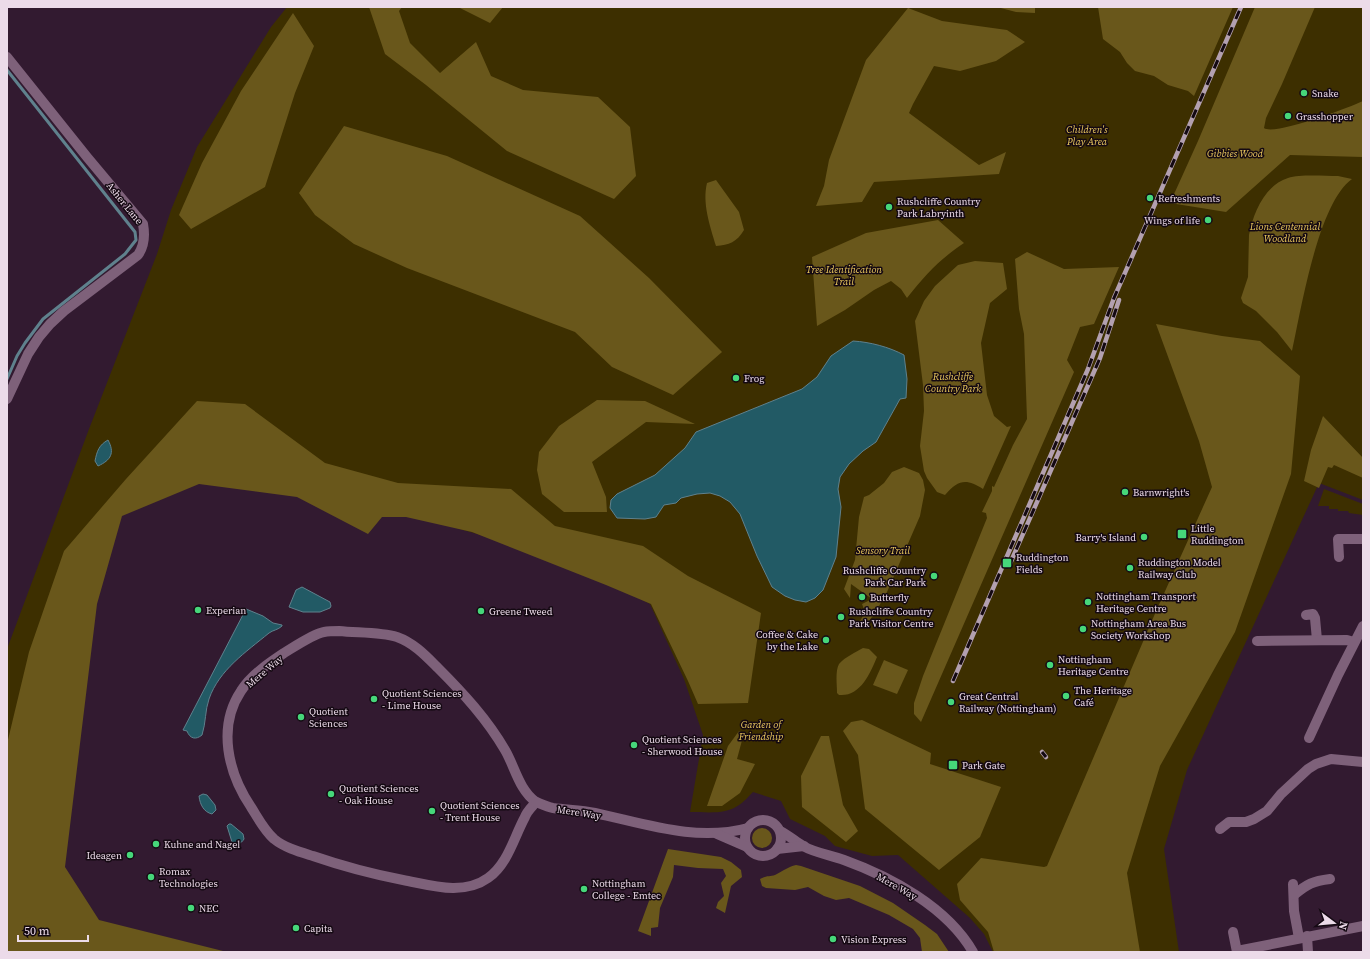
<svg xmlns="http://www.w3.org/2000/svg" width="1370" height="959" font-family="'Source Serif 4',serif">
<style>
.green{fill:#3d2f00}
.forest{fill:#69571b}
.water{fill:#225a65;stroke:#5f818d}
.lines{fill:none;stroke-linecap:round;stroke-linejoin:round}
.stream{stroke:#5f818d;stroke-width:3}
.minor{stroke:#7e617a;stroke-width:10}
.rail-casing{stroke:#b3a0b0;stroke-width:4.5}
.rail{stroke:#140912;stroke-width:3;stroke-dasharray:9;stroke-linecap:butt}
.poi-dot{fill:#46d77a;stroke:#140912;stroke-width:1.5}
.labels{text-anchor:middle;stroke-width:3;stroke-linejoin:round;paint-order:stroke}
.poi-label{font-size:10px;fill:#ecdbe9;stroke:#140912;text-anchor:start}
.park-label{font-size:10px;font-style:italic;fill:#ecca5f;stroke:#140912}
.street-label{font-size:10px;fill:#ecdbe9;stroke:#140912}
</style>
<rect width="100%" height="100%" fill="#321a30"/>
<g class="green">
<path d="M 287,7 L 1363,7 L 1363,500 L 1319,483 L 1187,770 L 1164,849 L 1179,952 L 993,952 L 984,934 L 970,918 L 898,855 L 872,856 L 835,846 L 825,836 L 790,819 L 781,801 L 753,792 C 749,796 744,802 739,805 C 726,815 706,812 690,812 L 703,735 L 684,679 L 650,604 L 587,571 L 523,547 L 343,496 L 177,466 L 121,493 L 7,952 L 7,649 L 89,429 L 157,254 L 171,210 L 197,147 L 271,27 Z"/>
<polygon points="1324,489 1363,504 1363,515 1349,513 1348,511 1338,511 1338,509 1329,509 1329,506 1318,506"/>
</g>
<g class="forest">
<polygon points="369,7 402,7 399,11 410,43 440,73 476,42 491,76 523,90 598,97 630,127 636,176 614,199 507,151 426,85 385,54"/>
<polygon points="458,7 503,7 490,23"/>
<polygon points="997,7 1035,7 1035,13 1016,12"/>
<polygon points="1098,7 1233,7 1194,96 1188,91 1168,85 1154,76 1135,71 1127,63 1120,52 1103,39"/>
<path d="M 1255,7 L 1315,7 L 1282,84 L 1266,118 L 1264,128 C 1274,136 1348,108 1363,101 L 1363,157 L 1290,155 L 1226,212 L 1170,203 L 1198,141 Z"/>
<polygon points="908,8 942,21 1007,30 1025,42 996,61 960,71 934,66 913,104 909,113 979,165 1006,152 999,174 874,182 862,202 816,206 824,186 829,160 866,60"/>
<polygon points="293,13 314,46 295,93 265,187 191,229 179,215 202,163 241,91"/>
<polygon points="344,126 447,156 580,216 649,278 722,352 673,395 612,367 575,332 407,268 354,244 315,215 299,193"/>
<path d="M 1338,176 L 1352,179 C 1318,203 1301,310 1292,351 L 1277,332 L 1256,311 L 1243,303 L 1241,298 L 1248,277 L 1249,235 C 1253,213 1265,185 1288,178 C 1300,174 1324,176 1338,176 Z"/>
<path d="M 716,180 L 739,212 L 744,230 C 737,242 729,245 716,246 C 710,226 702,203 707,183 Z"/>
<path d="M 938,220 L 964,243 C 939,260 926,274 907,298 L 901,289 L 891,281 L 874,290 L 845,310 L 817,326 L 812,257 L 866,233 Z"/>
<polygon points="1027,252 1064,269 1119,267 1094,324 1080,327 1067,360 1074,372 921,722 914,714 914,703 923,676 987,518 986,513 982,512 992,491 992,486 994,487 1013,445 1027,419 1024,334 1019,309 1015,259"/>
<path d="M 975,261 L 1003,263 L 1007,289 L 990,303 L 981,343 L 987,395 L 994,416 L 1007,427 L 1011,426 L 983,489 C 966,478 958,480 945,495 L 937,492 L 927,478 L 924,471 L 920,446 L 924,411 L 923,385 L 915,321 L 924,301 L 935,286 L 958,265 Z"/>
<polygon points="1156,324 1222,336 1260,341 1300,376 1291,474 1235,632 1160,766 1127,873 1140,952 994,952 988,932 960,900 957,884 981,858 1044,867 1047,866 1157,609 1212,487 1199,441"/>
<polygon points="597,400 645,401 695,424 646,422 592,462 606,497 607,512 564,512 542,494 537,470 539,452 559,426"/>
<polygon points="197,401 245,404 325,463 398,483 511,489 555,526 643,546 688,576 761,613 748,703 698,704 688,681 651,604 606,585 472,532 406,517 382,517 368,534 297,497 199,484 122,516 97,604 65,867 99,920 227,952 7,952 7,744 29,652 64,551 126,479"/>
<polygon points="1323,416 1363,458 1363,478 1334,465 1332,468 1328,467 1319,488 1304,481 1311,450"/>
<polygon points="904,467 919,473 923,480 925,490 920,516 887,592 875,613 865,626 859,628 859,623 865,612 862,604 872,599 851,584 850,598 844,589 855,560 859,517 864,497 869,495 884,483 892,472"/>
<path d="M 863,648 L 869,649 L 877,657 C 870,674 860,697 839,695 L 837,693 C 837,685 835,671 839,664 C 845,657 856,652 863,648 Z"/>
<polygon points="884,660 908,670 897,694 873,685"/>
<polygon points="862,720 931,753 930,764 1001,787 980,837 939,870 865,809 858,755 843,731 851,722"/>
<polygon points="739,731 744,733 737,759 755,764 740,793 722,806 707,806 728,746"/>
<polygon points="821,736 829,736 843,805 858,831 846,842 802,807 801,776"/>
<circle cx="762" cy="838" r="10"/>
<polygon points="668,849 721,857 731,862 741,870 742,877 731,886 725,913 716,908 718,902 724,896 721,883 726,876 723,869 698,868 674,865 673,877 660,908 658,927 651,928 651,936 638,931"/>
<path d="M 796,865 L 801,866 L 860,886 L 893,903 L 925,925 L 937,934 L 949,952 L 922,952 L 920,938 L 913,929 L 889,915 L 849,898 L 836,900 L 824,896 L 808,887 L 795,890 L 766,888 L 762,886 L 760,879 C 767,875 770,877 775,875 C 783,871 788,867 796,865 Z"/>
</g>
<g class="water">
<path d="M 853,341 C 870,342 889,347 904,355 L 907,379 L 906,398 L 900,399 L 876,442 L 863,451 L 849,464 L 840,477 L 838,489 L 841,507 L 836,557 L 823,590 L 815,598 L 806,602 L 795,600 L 785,596 L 772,587 L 757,556 L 740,514 L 730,502 L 720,496 L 710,493 L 697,494 L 681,498 L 676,503 L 664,505 L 656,517 L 645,519 L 617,518 L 610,508 L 611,500 L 617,494 L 655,475 L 685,448 L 696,432 L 802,389 L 817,377 L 831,356 Z"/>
<path d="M 108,440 C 115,453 111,460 98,466 L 95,461 C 97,451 99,445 108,440 Z"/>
<polygon points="302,587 330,602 331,606 330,608 320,612 303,612 289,607 296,590"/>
<path d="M 246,609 L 263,616 L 273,623 L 282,625 L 282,626 C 278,630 273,630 269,633 C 246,652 219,670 209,699 C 205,710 206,723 202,735 C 196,740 190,739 187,731 L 183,730 Z"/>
<path d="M 203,794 L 207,795 L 215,805 L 216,810 L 212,814 C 204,812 200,805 199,796 Z"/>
<path d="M 229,824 L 231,824 L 243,834 L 244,839 C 241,844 237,845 232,842 L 227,826 Z"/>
</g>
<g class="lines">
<polyline class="stream" points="7,70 135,232 136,240 125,254 43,319 25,343 17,356 7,379"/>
<g class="minor">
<path d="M 7,57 L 87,157 L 143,224 C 145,235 145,245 138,255 L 64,311 L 50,324 L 39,337 L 28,354 L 7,399"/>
<polyline points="1339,557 1338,539 1363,539"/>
<polyline points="1306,615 1313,614 1315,618 1317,640"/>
<path d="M 339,631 C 357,633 380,632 397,637 C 414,643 426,656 438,668 C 463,693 487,719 505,750 C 515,767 519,790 536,802 C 532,807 527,811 525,817 C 514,837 508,864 488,878 C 463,896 430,885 403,880 C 372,874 342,866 313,856 C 300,852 285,848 274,839 C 264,830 258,818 251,807 C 228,773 217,727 241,691 C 251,675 269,663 284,653 C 294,647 313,634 324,632 C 329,631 334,631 339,631 Z"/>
<polyline points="1257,641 1347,640 1354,642"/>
<polyline points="1309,738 1338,675 1363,626"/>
<path d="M 536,802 C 541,804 547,807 553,808 C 567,810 581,810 595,813 C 646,824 696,842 748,828"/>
<circle cx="763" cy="838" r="18"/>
<polyline points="1220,829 1229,822 1246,822 1254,819 1267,811 1281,794 1308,769 1316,764 1331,759 1363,762"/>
<path d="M 780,831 C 788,835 795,841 803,846 C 815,853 831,855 844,860 C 891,877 947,907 973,952"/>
<polyline points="717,834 747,847"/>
<polyline points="777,849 804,846"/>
<polyline points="1293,884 1294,911 1299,938"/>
<path d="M 1294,895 C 1307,884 1313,881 1330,879"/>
<polyline points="1233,932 1237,952"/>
<polyline points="1307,936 1308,952"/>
<polyline points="1237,951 1363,926"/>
</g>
<defs>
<g id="rail">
<polyline points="1009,566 1100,358 1119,300"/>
<polyline points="953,681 1088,369 1114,298 1241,7"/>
<polyline points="1042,752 1046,757"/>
</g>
</defs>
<use href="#rail" class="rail-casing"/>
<use href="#rail" class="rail"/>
</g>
<g class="poi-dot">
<circle cx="1304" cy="93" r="4"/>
<circle cx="1288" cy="116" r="4"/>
<circle cx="1150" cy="198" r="4"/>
<circle cx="889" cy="207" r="4"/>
<circle cx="1208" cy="220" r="4"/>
<circle cx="736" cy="378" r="4"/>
<circle cx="1125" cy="492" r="4"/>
<rect x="1177" y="529" width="10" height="10" rx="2"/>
<circle cx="1144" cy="537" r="4"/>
<rect x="1002" y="558" width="10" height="10" rx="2"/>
<circle cx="1130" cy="568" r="4"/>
<circle cx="934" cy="576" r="4"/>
<circle cx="862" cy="597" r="4"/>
<circle cx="1088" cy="602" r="4"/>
<circle cx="198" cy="610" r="4"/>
<circle cx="481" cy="611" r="4"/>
<circle cx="841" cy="617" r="4"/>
<circle cx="1083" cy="629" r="4"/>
<circle cx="826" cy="640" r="4"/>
<circle cx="1050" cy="665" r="4"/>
<circle cx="1066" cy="696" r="4"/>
<circle cx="374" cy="699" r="4"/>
<circle cx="951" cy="702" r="4"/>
<circle cx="301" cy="717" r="4"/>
<circle cx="634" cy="745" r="4"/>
<rect x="948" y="760" width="10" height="10" rx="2"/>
<circle cx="331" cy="794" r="4"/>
<circle cx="432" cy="811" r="4"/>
<circle cx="156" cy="844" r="4"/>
<circle cx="130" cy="855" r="4"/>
<circle cx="151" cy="877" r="4"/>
<circle cx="584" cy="889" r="4"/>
<circle cx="191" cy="908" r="4"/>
<circle cx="296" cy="928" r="4"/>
<circle cx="833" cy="939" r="4"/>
</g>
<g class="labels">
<g class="poi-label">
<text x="1312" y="97">Snake</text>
<text x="1296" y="120">Grasshopper</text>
<text x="1158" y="202">Refreshments</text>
<text x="897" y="205">Rushcliffe Country<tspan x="897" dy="12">Park Labryinth</tspan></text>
<text x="1200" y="224" text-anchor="end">Wings of life</text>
<text x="744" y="382">Frog</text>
<text x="1133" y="496">Barnwright's</text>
<text x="1191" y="532">Little<tspan x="1191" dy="12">Ruddington</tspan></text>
<text x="1136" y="541" text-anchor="end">Barry's Island</text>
<text x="1016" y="561">Ruddington<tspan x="1016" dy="12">Fields</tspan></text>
<text x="1138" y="566">Ruddington Model<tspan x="1138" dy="12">Railway Club</tspan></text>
<text x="926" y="574" text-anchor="end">Rushcliffe Country<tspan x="926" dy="12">Park Car Park</tspan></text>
<text x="1096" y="600">Nottingham Transport<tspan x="1096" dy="12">Heritage Centre</tspan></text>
<text x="870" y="601">Butterfly</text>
<text x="206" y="614">Experian</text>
<text x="489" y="615">Greene Tweed</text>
<text x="849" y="615">Rushcliffe Country<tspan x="849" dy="12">Park Visitor Centre</tspan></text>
<text x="1091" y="627">Nottingham Area Bus<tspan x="1091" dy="12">Society Workshop</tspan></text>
<text x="818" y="638" text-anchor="end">Coffee &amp; Cake<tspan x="818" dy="12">by the Lake</tspan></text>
<text x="1058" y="663">Nottingham<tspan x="1058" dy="12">Heritage Centre</tspan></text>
<text x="1074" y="694">The Heritage<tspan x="1074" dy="12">Café</tspan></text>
<text x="382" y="697">Quotient Sciences<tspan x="382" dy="12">- Lime House</tspan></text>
<text x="959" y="700">Great Central<tspan x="959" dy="12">Railway (Nottingham)</tspan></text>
<text x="309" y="715">Quotient<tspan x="309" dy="12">Sciences</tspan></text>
<text x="642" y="743">Quotient Sciences<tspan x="642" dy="12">- Sherwood House</tspan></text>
<text x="962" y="769">Park Gate</text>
<text x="339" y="792">Quotient Sciences<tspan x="339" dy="12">- Oak House</tspan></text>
<text x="440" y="809">Quotient Sciences<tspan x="440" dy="12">- Trent House</tspan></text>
<text x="164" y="848">Kuhne and Nagel</text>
<text x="122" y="859" text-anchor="end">Ideagen</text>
<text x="159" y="875">Romax<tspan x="159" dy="12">Technologies</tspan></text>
<text x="592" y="887">Nottingham<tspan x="592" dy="12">College - Emtec</tspan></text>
<text x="199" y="912">NEC</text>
<text x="304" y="932">Capita</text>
<text x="841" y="943">Vision Express</text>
</g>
<g class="park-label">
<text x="1087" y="133">Children's<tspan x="1087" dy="12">Play Area</tspan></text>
<text x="1235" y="157">Gibbies Wood</text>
<text x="1285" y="230">Lions Centennial<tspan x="1285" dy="12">Woodland</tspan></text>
<text x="844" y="273">Tree Identification<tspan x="844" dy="12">Trail</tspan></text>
<text x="953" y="380">Rushcliffe<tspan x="953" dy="12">Country Park</tspan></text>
<text x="883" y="554">Sensory Trail</text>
<text x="761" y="728">Garden of<tspan x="761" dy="12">Friendship</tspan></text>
</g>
<g class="street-label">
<text transform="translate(125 203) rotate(51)" y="4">Asher Lane</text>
<text transform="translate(264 671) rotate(-40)" y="4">Mere Way</text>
<text transform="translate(579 812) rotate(9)" y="4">Mere Way</text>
<text transform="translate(897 886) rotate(29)" y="4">Mere Way</text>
</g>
</g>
<rect width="1370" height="959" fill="none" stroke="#ecdbe9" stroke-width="16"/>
<g transform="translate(1334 923) rotate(106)" stroke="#140912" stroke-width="3" paint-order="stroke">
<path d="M0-3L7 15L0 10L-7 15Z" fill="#ecdbe9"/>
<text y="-6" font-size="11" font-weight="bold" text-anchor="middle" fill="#ecdbe9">N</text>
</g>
<path d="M18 935v6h70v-6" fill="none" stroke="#ecdbe9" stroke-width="2"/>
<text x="24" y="935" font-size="12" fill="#ecdbe9" stroke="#140912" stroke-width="3" paint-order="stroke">50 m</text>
</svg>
